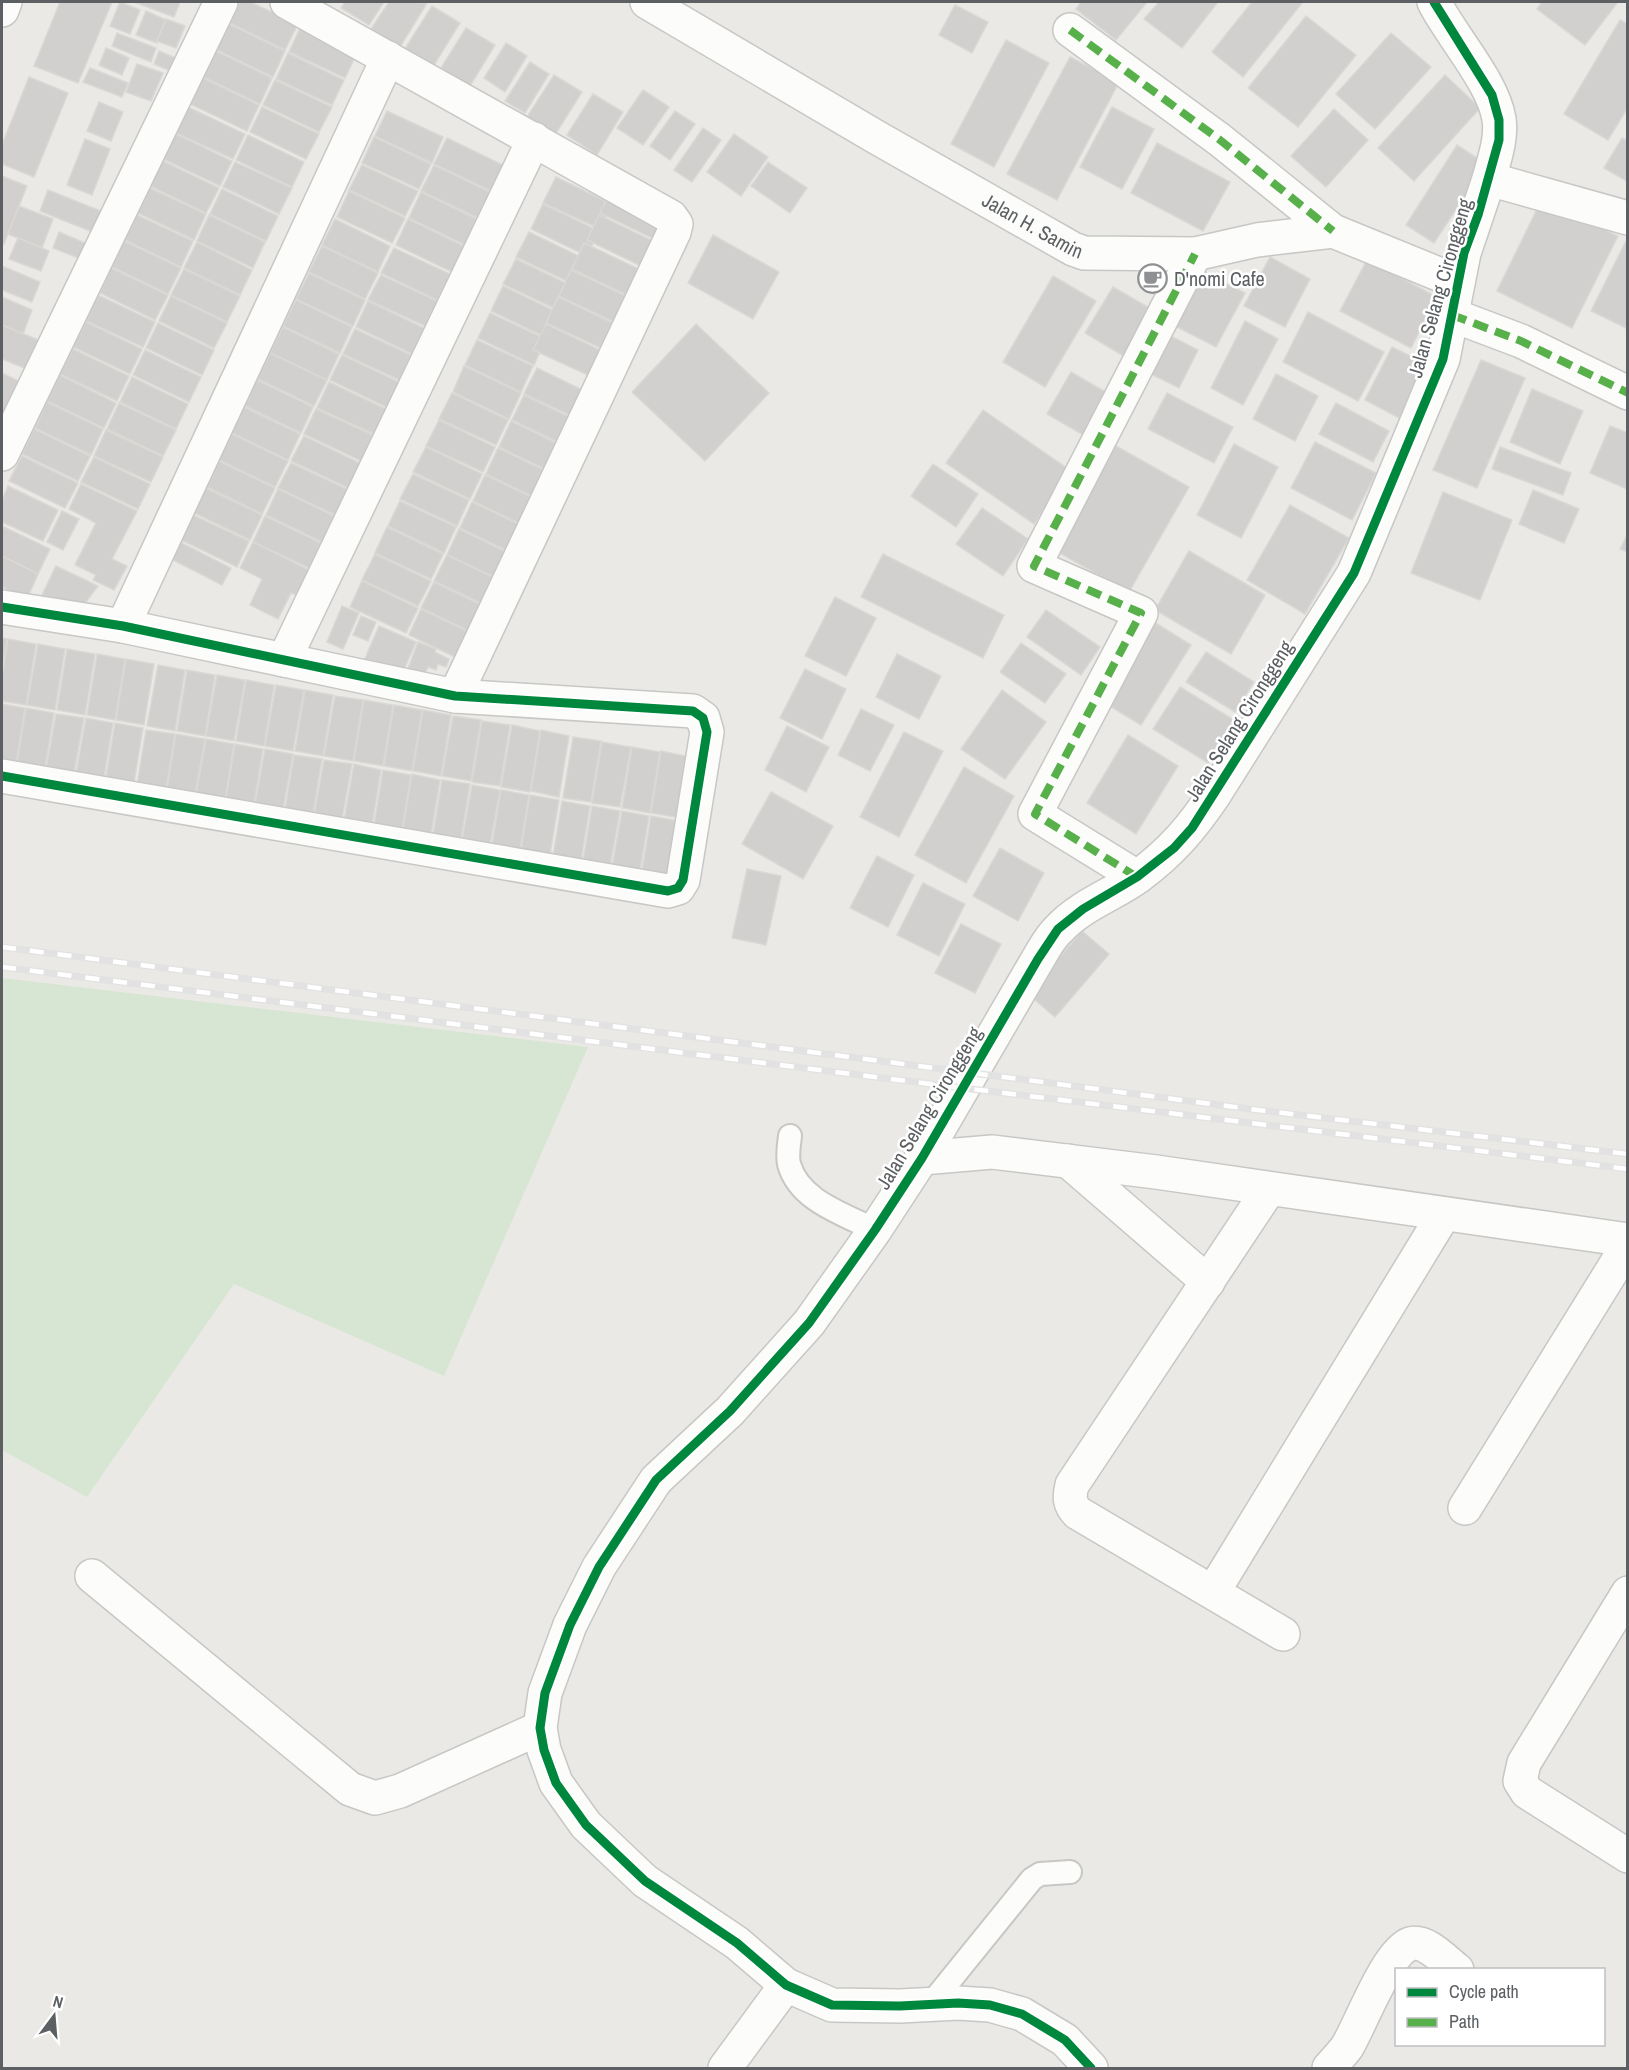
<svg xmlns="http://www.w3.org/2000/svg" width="1629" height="2070" font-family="'Archivo Narrow',sans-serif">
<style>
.green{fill:#d7e6d2}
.building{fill:#d2d0cf;stroke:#dad8d5;stroke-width:1.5}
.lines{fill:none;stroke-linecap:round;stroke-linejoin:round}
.service-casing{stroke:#c7c7c6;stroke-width:26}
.minor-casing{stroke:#c7c7c6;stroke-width:36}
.tertiary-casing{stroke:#c7c7c6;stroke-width:36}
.service{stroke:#fcfcfb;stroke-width:22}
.minor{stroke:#fcfcfb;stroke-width:33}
.tertiary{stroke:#fcfcfb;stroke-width:33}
.rail-casing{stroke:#e2e2e2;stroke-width:7}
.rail{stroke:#fff;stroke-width:4.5;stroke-dasharray:14;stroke-linecap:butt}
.quiet{stroke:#58b04a;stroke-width:8;stroke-dasharray:15 8;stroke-linecap:butt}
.cycleway-casing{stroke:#fff;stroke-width:13}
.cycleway{stroke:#00873e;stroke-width:9}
.labels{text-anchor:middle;stroke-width:5;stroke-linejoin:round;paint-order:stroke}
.street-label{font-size:20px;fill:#5c6063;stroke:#fff}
.poi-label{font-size:20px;fill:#5c6063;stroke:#fff;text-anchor:start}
</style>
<rect width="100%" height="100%" fill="#ebe9e6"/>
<polygon class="green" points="2,978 588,1047 444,1376 234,1284 87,1497 2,1450"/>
<g class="building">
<polygon points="60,2 112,2 78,83 34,66"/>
<polygon points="120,2 140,10 130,34 110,26"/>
<polygon points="134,2 180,2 174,17"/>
<polygon points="240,2 250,2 298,24 285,50 230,23"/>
<polygon points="345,2 384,2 369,25 341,8"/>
<polygon points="389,2 427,3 400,47 371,29"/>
<polygon points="1081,2 1147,2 1116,40 1076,9"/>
<polygon points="1159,2 1218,2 1182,48 1144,19"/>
<polygon points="1252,2 1303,2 1243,77 1212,52"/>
<polygon points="1542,2 1618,2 1585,45 1537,9"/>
<polygon points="955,5 988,22 972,53 939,35"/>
<polygon points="432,6 460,23 431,70 403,52"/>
<polygon points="146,11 166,20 157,43 136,35"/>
<polygon points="1306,16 1356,55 1298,127 1248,88"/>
<polygon points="166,19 185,26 176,48 157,41"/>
<polygon points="1620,20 1628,24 1628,107 1608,140 1564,114"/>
<polygon points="229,24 285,51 273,77 217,50"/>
<polygon points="301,26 357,53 345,78 289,52"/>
<polygon points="466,28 495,45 470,86 441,68"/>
<polygon points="117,33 156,48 151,62 112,46"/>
<polygon points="1391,33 1431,67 1375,129 1336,94"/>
<polygon points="1006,40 1049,63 994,167 951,144"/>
<polygon points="506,43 527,56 505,92 484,78"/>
<polygon points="106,48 129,58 122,75 99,65"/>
<polygon points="159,51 178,59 173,72 154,64"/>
<polygon points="216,51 272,78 260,104 203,77"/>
<polygon points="288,53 344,80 332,105 276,79"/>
<polygon points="1070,57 1119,82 1057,200 1007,174"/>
<polygon points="530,62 549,74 525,113 505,101"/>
<polygon points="137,64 163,73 151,101 126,92"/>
<polygon points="90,68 128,83 122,97 83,82"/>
<polygon points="554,75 582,92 555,135 527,117"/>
<polygon points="1445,75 1480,108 1414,181 1378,148"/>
<polygon points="29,77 68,93 34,177 2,164 2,145"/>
<polygon points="203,78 259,105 247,131 190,104"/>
<polygon points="275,80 332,107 319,132 263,105"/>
<polygon points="643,90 669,107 643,145 617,128"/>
<polygon points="593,94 623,112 597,155 567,135"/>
<polygon points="99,102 123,112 111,141 87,131"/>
<polygon points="188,107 245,134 233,159 176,133"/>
<polygon points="262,107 319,134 306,159 250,132"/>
<polygon points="1112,107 1154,129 1122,189 1080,167"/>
<polygon points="1334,109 1368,140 1326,187 1291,156"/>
<polygon points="387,111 443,137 432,163 375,136"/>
<polygon points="675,111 695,124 670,160 650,146"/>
<polygon points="703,128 721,140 692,182 674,170"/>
<polygon points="176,134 232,161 220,186 163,159"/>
<polygon points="734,134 768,157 741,196 707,172"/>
<polygon points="248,135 304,162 292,187 236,160"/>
<polygon points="374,137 431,164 419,189 362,163"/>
<polygon points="447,138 503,165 491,191 434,164"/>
<polygon points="1622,138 1628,141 1628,182 1604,168"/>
<polygon points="85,139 110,149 92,195 67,185"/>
<polygon points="1157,143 1230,182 1203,231 1131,193"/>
<polygon points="1457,145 1486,164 1434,243 1406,225"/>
<polygon points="163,161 219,188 206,213 150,186"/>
<polygon points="235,162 292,188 279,214 223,187"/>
<polygon points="768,162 807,188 790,213 751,186"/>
<polygon points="362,165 418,191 405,216 349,190"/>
<polygon points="434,165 490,192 478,218 421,191"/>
<polygon points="2,176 27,186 4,244 2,244"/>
<polygon points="556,177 612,204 600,229 543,203"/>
<polygon points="150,188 206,214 194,240 138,213"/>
<polygon points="612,188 668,215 656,240 600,213"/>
<polygon points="222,189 278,216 266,241 210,214"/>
<polygon points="48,190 103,212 95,233 40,211"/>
<polygon points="349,191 405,218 392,243 337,217"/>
<polygon points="421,192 477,219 465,245 409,218"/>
<polygon points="1542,199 1618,236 1572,328 1497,291"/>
<polygon points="543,204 599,231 587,256 531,229"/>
<polygon points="19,206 53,219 42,248 8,234"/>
<polygon points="137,215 193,241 181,267 125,240"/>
<polygon points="209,215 265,242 253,268 197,241"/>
<polygon points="599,215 655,242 643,267 587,240"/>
<polygon points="335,219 390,246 378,272 322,245"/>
<polygon points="408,219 464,246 452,272 396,245"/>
<polygon points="59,232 92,246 86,261 53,248"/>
<polygon points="529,232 585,259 573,284 516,257"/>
<polygon points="713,235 779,272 753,319 688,283"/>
<polygon points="18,238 49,251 41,271 9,259"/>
<polygon points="1627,239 1628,240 1628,329 1591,311"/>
<polygon points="124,241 181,268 168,294 112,267"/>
<polygon points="197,242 252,270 240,295 184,268"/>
<polygon points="584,243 641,270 629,296 572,269"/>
<polygon points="322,246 378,273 365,299 309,272"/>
<polygon points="394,248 450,274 437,300 381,273"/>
<polygon points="1270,257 1310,279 1285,327 1244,306"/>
<polygon points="516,259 572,286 560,311 503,284"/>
<polygon points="1367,260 1437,297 1411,348 1340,311"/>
<polygon points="2,266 40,282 32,302 2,290"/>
<polygon points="111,268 168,295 155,320 100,293"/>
<polygon points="184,269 240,296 227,322 171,295"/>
<polygon points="571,270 628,297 616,323 559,296"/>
<polygon points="1201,270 1245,293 1216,347 1173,325"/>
<polygon points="309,273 365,300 353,326 296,299"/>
<polygon points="381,275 437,301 425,326 368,300"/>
<polygon points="1053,276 1096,301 1045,387 1003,362"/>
<polygon points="503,286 559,313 547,338 491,311"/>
<polygon points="1113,287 1160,314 1132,361 1085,333"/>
<polygon points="98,295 155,322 143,347 86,321"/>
<polygon points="171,296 227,323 214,348 159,321"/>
<polygon points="2,297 32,310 23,334 2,325"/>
<polygon points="558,297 615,324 603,349 546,323"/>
<polygon points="296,300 352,327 340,353 283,326"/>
<polygon points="368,301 424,328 412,354 356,327"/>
<polygon points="1308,312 1384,352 1358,401 1283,362"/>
<polygon points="490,313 546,339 534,365 478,338"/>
<polygon points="1245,321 1278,339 1243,405 1211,388"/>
<polygon points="86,322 142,349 130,374 73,347"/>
<polygon points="158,323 214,350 202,375 146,348"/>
<polygon points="546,324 602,351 590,376 533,350"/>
<polygon points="696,324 769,393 705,461 632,392"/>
<polygon points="2,325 43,342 32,371 2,359"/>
<polygon points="283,327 339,354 327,380 270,353"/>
<polygon points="355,329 411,355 399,380 343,354"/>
<polygon points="1163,332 1198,350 1179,388 1143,370"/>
<polygon points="477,340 533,366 521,392 465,365"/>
<polygon points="1392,347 1429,365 1401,419 1365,400"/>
<polygon points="73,349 129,376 117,401 60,374"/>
<polygon points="145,350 201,377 189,402 133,375"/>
<polygon points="270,353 327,380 314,406 258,379"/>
<polygon points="342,355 399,382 386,407 330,380"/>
<polygon points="1481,360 1525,378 1477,488 1433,470"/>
<polygon points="464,366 521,393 509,419 453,392"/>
<polygon points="537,368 593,395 580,420 524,394"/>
<polygon points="1071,372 1109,394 1085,436 1047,414"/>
<polygon points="2,373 25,384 2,423"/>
<polygon points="1276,374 1318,396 1295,441 1253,419"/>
<polygon points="60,375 116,403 104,428 47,401"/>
<polygon points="132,377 188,404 176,429 120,402"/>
<polygon points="257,380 313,407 301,433 245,406"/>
<polygon points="329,382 386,409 374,434 317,408"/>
<polygon points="1532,389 1583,411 1560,464 1510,442"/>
<polygon points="452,393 508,420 496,445 439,419"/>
<polygon points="1167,393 1233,427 1214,463 1148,429"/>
<polygon points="524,395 580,422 568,447 512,420"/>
<polygon points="47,402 103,429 91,455 35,428"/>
<polygon points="119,403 176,430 163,456 107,429"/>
<polygon points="1336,403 1389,431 1373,462 1319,434"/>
<polygon points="244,407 300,434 288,460 232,433"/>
<polygon points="316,409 373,435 361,461 304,434"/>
<polygon points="983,410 1071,471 1034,524 946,463"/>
<polygon points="439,420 495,447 483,472 426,446"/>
<polygon points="511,421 567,448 555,474 499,447"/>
<polygon points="1610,426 1628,433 1627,489 1590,473"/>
<polygon points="34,429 90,456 78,481 22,454"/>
<polygon points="106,430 163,457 151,482 94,456"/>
<polygon points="232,434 288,461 275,487 219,460"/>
<polygon points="304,436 360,463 348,488 291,461"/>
<polygon points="1315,442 1376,473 1352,520 1291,488"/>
<polygon points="1234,444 1278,467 1241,538 1197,515"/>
<polygon points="1116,446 1189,487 1129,592 1056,551"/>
<polygon points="426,447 482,474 470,499 413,472"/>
<polygon points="1500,447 1571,473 1563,495 1492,469"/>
<polygon points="498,448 554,475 542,501 486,474"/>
<polygon points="22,456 78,483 65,508 9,481"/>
<polygon points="94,457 150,484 138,509 81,482"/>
<polygon points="219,461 275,488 262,514 207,487"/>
<polygon points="291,463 347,489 335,515 278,488"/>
<polygon points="933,464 978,494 956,527 911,496"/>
<polygon points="413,474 469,500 457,526 400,499"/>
<polygon points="485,475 542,502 529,528 473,501"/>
<polygon points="81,484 137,511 112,559 127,566 114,590 93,580 96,575 75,565 96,523 69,509"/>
<polygon points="8,486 58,510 43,541 2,522 2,501"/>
<polygon points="206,488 262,515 250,540 194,513"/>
<polygon points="278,489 334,516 322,542 266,515"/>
<polygon points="1533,490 1579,509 1564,543 1519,524"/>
<polygon points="1443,492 1512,520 1480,600 1411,573"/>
<polygon points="400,501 456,527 444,553 388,526"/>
<polygon points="472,502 529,529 516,555 460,528"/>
<polygon points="1290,505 1349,538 1305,614 1247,580"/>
<polygon points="982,508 1028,539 1003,576 956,544"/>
<polygon points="62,511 79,519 63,550 47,542"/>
<polygon points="193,515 249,541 237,567 181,540"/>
<polygon points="265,516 321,543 309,568 253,542"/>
<polygon points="2,526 50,549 38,574 2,556"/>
<polygon points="387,527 443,554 431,579 375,553"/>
<polygon points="459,529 515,556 503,581 447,555"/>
<polygon points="1628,533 1628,552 1620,549"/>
<polygon points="180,542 231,568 222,585 171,559"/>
<polygon points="253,542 309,570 296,595 291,593 278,619 250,605 262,579 240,568"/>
<polygon points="1189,551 1265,595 1231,654 1155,610"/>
<polygon points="375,554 431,581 418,606 362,580"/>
<polygon points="883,554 1004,615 983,658 861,597"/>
<polygon points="447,555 503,582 491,608 434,581"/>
<polygon points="2,556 38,574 27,599 2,587"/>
<polygon points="56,566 98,586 83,606 42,595"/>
<polygon points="362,581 418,608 406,633 350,607"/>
<polygon points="434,582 490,609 477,635 421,608"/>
<polygon points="835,597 876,618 846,676 805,656"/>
<polygon points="342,606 359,613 343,649 327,642"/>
<polygon points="421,609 477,636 465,662 409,635"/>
<polygon points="1046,610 1100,647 1081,675 1027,637"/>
<polygon points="361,616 376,622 368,641 353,635"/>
<polygon points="1154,622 1191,645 1141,725 1103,702"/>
<polygon points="379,626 416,642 402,674 363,663"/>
<polygon points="2,638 7,639 2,670"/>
<polygon points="8,639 36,644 26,705 2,701 2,678"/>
<polygon points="418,642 436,649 435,652 449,659 446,667 438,664 436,670 428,667 422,683 405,676"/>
<polygon points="1021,643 1066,674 1045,703 1000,672"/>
<polygon points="38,644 65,649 55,710 27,705"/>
<polygon points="67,649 95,654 85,715 57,710"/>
<polygon points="1206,652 1254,682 1235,712 1186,682"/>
<polygon points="97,654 125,659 115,720 87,715"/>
<polygon points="897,654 941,676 919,719 876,697"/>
<polygon points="126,659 154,664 144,725 116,720"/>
<polygon points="158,665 185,670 175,731 147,726"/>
<polygon points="805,669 846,689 822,739 780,718"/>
<polygon points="187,670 215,675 205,736 177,731"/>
<polygon points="217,675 245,680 234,741 206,736"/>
<polygon points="246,680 274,685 264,746 236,741"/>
<polygon points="276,685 304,690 293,751 265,746"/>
<polygon points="1180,687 1234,720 1208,763 1153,729"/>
<polygon points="305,690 333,695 323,756 295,751"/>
<polygon points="1002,690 1046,722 1005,779 961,749"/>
<polygon points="335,696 363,700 353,761 324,756"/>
<polygon points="364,700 393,705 383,766 354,761"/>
<polygon points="2,704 25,708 15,769 2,767"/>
<polygon points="394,705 422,710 412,771 384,766"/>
<polygon points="26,708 54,713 44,774 16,770"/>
<polygon points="861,709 894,725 870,771 838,755"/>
<polygon points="423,710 451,715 441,776 413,771"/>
<polygon points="56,714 84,718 73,779 45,775"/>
<polygon points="453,716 481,720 471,781 442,776"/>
<polygon points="86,718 113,723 103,784 75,779"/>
<polygon points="482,721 510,725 500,786 472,782"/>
<polygon points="115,723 143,728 133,789 105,784"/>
<polygon points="512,725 540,731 530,792 501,787"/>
<polygon points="787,726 829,747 806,792 765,770"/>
<polygon points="146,730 175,734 165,795 136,791"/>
<polygon points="541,730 569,736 559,797 531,791"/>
<polygon points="904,732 943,751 899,837 860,817"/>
<polygon points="176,734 205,739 194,800 166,795"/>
<polygon points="1128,735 1178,766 1136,834 1087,803"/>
<polygon points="573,737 601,741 591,802 563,798"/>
<polygon points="206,739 234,744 224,806 195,800"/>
<polygon points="602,742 631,747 620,807 592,803"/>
<polygon points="235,744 263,749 253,810 225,805"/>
<polygon points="632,747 660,752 650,813 622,808"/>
<polygon points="265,749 293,754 282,815 254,810"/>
<polygon points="661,751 690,757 680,818 651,813"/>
<polygon points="294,755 322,759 312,820 284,816"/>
<polygon points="324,760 352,764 341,825 313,821"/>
<polygon points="354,764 381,770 371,831 343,826"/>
<polygon points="964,767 1014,796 966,883 915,855"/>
<polygon points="383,770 411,775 401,836 373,831"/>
<polygon points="412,774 440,780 430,841 402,835"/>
<polygon points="442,780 470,784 460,845 432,841"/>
<polygon points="472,785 500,790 489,850 461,846"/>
<polygon points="501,790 529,795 519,856 491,851"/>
<polygon points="771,792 833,826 803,879 742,844"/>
<polygon points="530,795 559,800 549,861 520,856"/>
<polygon points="562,801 590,806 580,866 552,862"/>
<polygon points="592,806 620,811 609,872 582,867"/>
<polygon points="622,811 649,816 639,877 611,872"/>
<polygon points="651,816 679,821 669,882 641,877"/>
<polygon points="1000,848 1044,873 1018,921 973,896"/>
<polygon points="877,856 914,875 888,927 850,908"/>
<polygon points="747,869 781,876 766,945 732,938"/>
<polygon points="923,883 965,904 939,956 897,935"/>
<polygon points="961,924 1001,944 975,993 935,973"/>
<polygon points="1082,931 1109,954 1055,1017 1028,994"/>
</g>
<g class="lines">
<defs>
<g id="service">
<path d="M 790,1136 C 789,1144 787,1156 789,1164 C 799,1201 844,1214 875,1230"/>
<polyline points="930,2005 1032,1879 1040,1874 1070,1872"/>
</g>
<g id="minor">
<polyline points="287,2 671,217 676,224 674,232 455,696"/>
<path id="s1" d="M 647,2 L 876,137 L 1073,249 L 1084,253 L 1195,254 L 1257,240 L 1333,231 L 1458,282"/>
<path d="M 1434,2 C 1452,37 1493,82 1499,119 C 1502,139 1494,160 1489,179"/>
<polyline points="2,10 5,2"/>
<polyline points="1070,30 1220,140 1333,231"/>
<polyline points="1452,315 1521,341 1628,393"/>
<polyline points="2,454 221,2"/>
<polyline points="2,607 123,626 455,696 693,711 703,718 707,732 683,880 678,888 668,891 2,776"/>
<polyline points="123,626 388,58"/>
<polyline points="284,660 534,139"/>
<polyline points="1137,877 1035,814 1141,613 1034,566 1195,254"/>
<polyline points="922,1158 992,1152 1156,1172 1628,1240"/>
<polyline points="1068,1161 1208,1282"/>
<path d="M 1269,1189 L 1072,1485 C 1069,1497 1069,1504 1078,1513 L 1283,1634"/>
<polyline points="1465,1508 1628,1245"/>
<polyline points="92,1576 350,1789 375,1798 400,1791 540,1728"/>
<polyline points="1213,1592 1444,1214"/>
<polyline points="1628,1593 1524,1763 1520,1781 1527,1792 1628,1856"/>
<polyline points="786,1985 832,2005 900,2006 958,2003 990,2005 1022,2014 1065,2040 1091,2068"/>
<path d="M 1329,2068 C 1335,2061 1342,2054 1347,2047 C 1360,2026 1387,1952 1410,1944 C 1426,1939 1445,1961 1457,1970"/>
</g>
<path id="tertiary" d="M 725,2068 L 786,1985 L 737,1943 L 645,1881 L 586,1825 L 556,1783 L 544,1750 L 540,1728 L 545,1693 L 570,1625 L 599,1567 L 656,1480 L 730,1411 L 809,1323 L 875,1230 L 922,1158 L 1038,959 C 1044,949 1050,937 1059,929 C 1081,905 1113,895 1139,876 C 1172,851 1191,829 1214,795 L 1354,573 L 1443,359 L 1464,253 L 1489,179 L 1628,218"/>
</defs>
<use href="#service" class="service-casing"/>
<use href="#minor" class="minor-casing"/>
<use href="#tertiary" class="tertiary-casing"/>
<use href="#service" class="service"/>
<use href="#minor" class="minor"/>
<use href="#tertiary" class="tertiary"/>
<defs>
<g id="rail">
<polyline points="2,947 1258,1110 1628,1154"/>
<polyline points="2,967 963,1088 1628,1169"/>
</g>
</defs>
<use href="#rail" class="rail-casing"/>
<use href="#rail" class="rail"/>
<g class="quiet">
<polyline points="1070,30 1220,140 1333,231"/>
<polyline points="1452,315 1521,341 1628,393"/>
<polyline points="1137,877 1035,814 1141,613 1034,566 1195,254"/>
</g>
<defs>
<g id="cycleway">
<polyline points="2,607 123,626 455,696 693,711 703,718 707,732 683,880 678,888 668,891 2,776"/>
<polyline points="1091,2068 1065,2040 1022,2014 990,2005 958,2003 900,2006 832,2005 786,1985 737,1943 645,1881 586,1825 556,1783 544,1750 540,1728 545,1693 570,1625 599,1567 656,1480 730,1411 809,1323 875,1230 922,1158 1038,959 1058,929 1083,909 1137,877 1174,848 1192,828 1354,573 1443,359 1464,253 1478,215 1499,140 1499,120 1492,95 1434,2"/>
</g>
</defs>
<use href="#cycleway" class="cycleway-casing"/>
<use href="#cycleway" class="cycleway"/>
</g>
<defs>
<symbol id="cafe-ring" viewBox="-11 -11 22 22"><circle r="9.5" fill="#fff" stroke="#8e9091" stroke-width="1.5"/><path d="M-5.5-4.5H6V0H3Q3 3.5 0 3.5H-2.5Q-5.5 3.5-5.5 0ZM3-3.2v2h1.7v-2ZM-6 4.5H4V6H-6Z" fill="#8e9091"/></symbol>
</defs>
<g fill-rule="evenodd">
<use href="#cafe-ring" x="1136" y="262" width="33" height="33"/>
</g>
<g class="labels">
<g class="street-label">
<text dy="7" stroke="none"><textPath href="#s1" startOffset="446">Jalan H. Samin</textPath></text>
<text transform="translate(1440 288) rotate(-74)" y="7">Jalan Selang Cironggeng</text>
<text transform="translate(1239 721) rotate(-58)" y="7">Jalan Selang Cironggeng</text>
<text transform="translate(929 1108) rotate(-59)" y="7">Jalan Selang Cironggeng</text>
</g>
<g class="poi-label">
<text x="1174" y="286">D'nomi Cafe</text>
</g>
</g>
<rect width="1629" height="2070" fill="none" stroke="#5c6063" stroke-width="6"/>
<rect x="1395" y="1968" width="210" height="78" fill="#ffffff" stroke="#bebfc1" stroke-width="1.5"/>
<rect x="1407" y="1988" width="30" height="9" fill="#00873e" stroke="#bebfc1" stroke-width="1.5"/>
<text x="1449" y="1998" font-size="18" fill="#5c6063">Cycle path</text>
<rect x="1407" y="2018" width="30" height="9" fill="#58b04a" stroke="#bebfc1" stroke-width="1.5"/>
<text x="1449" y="2028" font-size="18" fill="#5c6063">Path</text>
<g transform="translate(54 2016) rotate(16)" stroke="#ffffff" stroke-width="4.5" paint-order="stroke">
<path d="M0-4.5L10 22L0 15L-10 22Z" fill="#5c6063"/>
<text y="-9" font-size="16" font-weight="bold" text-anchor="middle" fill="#5c6063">N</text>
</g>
</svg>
